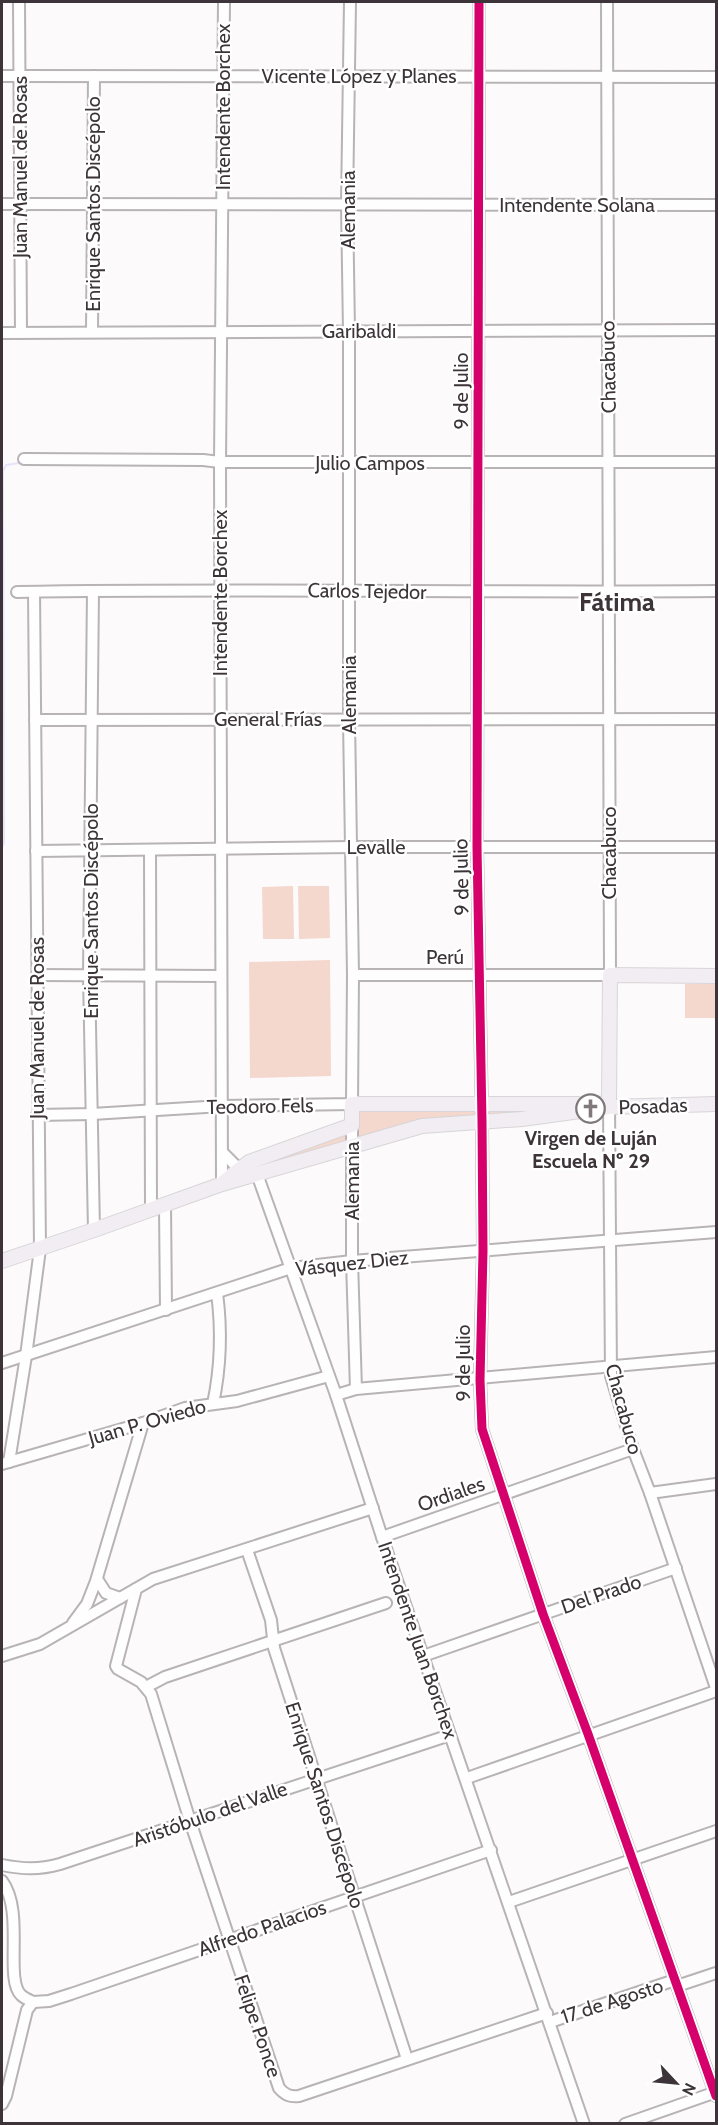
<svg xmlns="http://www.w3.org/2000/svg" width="718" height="2125" font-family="Cabin,sans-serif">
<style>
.green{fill:#f4d7cd}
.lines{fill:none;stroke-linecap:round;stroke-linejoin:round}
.stream{stroke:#e6e4f8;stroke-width:2}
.minor-casing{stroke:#b8b4b6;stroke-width:14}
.major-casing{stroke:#d7d5d6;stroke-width:16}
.minor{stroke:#fffefe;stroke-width:10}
.major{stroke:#f2edf3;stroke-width:14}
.cycleway-casing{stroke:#fff;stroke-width:13}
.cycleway{stroke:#d6006c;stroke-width:9}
.labels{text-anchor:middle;stroke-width:5;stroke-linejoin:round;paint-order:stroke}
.street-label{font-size:20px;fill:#3c3438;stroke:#fff}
.poi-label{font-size:20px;font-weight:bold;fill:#3c3438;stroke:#fff}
.district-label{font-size:26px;font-weight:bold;fill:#3c3438;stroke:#fff}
</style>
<rect width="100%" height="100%" fill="#fcfafb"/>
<g class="green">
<polygon points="293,886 294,939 263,939 262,887"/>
<polygon points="298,886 329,886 330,938 299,939"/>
<polygon points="330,960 331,1076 250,1078 249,962"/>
<rect x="685" y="984" width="31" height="34"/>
<polygon points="352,1104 586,1104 422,1126 257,1174 249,1162 352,1125"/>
</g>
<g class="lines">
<polyline class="stream" points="2,848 4,842 3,471 6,465 19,463"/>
<defs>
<g id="minor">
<polyline points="19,2 21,333"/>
<polyline points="479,2 477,847 482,1121 483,1251 480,1380 482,1429 543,1614 588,1734 716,2096"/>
<polyline points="2,76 716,77"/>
<polyline points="2,204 716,205"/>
<polyline points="92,332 94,76"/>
<polyline points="2,333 716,330"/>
<polyline points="24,459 203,460 220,462 716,462"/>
<polyline points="93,591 89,975 94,1230"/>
<path d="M 17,592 C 250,588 483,593 716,591"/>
<polyline points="35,720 716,719"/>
<polyline points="150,850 151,1210"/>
<polyline points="36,851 352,847 716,847"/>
<polyline points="37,975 221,976"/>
<polyline points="353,975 610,975 607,2"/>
<polyline points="609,1103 611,1376 633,1449 650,1493 716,1688"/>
<polyline points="37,1115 92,1114 222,1106 352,1104 353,975 349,719 349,331 347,204 350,2"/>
<polyline points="352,1125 352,1261 356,1389"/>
<polyline points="222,1152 235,1165 257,1174 336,1395 382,1537 584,2124"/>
<polyline points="222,1184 220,462 224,2"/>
<polyline points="165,1205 166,1310"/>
<polyline points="2,1363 291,1268 352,1261 716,1232"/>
<polyline points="336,1395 356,1389 716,1357"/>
<path d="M 213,1404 C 221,1366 222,1331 217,1293"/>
<polyline points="9,1462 26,1356 40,1249 34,592"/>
<polyline points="2,1464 143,1423 185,1408 237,1401 329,1376"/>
<polyline points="650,1493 716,1484"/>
<polyline points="382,1537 633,1449"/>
<polyline points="247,1550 271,1620 274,1648 407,2059"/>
<polyline points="97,1579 106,1593 120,1598"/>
<path d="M 136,1589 L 116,1666 L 118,1669 L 141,1682 L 151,1694 L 190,1821 L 279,2088 C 285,2095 290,2097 299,2096 L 547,2013"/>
<polyline points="73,1623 87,1604 96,1581 143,1423"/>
<polyline points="2,1656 40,1644 153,1579 373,1508"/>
<polyline points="423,1656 676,1568"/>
<polyline points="146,1687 165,1677 386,1603"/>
<polyline points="467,1778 716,1691"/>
<path d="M 2,1865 C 22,1869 39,1870 60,1864 L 450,1735"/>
<path d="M 2,1881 C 25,1911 4,1979 21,1995 C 24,1998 29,2000 33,2002 L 27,2010 L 6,2096 L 2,2104"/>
<polyline points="509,1902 716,1831"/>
<polyline points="677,1986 716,1973"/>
<polyline points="33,2002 49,2001 71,1994 491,1850"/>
<polyline points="550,2022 675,1980"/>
<polyline points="625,2124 716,2092"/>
</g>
<g id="major">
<polyline points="597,1104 609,1103 610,975 716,976"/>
<polyline points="224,1182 249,1162 352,1125 352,1104 578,1104"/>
<polyline points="2,1261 94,1230 222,1184 422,1126 522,1119 609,1107 716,1104"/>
</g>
</defs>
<use href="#minor" class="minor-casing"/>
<use href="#major" class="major-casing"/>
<use href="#minor" class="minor"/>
<use href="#major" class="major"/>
<defs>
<polyline id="cycleway" points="479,2 477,847 482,1121 483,1251 480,1380 482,1429 543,1614 588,1734 716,2096"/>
</defs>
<use href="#cycleway" class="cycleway-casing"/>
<use href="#cycleway" class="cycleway"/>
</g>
<defs>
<symbol id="church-ring" viewBox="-11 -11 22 22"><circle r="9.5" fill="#fff" stroke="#7f797c" stroke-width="1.5"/><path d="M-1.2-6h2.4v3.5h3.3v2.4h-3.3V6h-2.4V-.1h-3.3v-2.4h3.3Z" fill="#7f797c"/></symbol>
</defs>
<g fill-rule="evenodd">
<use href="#church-ring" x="574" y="1092" width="33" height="33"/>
</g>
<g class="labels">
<g class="street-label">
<text x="359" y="83">Vicente López y Planes</text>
<text transform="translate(223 107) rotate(-90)" y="7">Intendente Borchex</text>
<text transform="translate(20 167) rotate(-90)" y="7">Juan Manuel de Rosas</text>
<text transform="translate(93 204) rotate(-90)" y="7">Enrique Santos Discépolo</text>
<text x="577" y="212">Intendente Solana</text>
<text transform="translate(348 210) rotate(-90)" y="7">Alemania</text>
<text x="359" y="338">Garibaldi</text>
<text transform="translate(608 367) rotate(-91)" y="7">Chacabuco</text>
<text transform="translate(461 391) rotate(-90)" y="7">9 de Julio</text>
<text x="370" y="470">Julio Campos</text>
<text transform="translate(367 591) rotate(1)" y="7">Carlos Tejedor</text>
<text transform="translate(220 593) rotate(-90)" y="7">Intendente Borchex</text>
<text transform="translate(349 695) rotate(-90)" y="7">Alemania</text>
<text x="268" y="726">General Frías</text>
<text x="376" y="854">Levalle</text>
<text transform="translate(609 853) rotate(-90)" y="7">Chacabuco</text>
<text transform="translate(461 877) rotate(-91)" y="7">9 de Julio</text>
<text transform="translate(91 911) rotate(-90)" y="7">Enrique Santos Discépolo</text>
<text x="445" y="964">Perú</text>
<text transform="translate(37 1028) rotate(-90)" y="7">Juan Manuel de Rosas</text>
<text transform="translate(260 1106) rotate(-1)" y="7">Teodoro Fels</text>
<text transform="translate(653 1106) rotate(-2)" y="7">Posadas</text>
<text transform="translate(352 1181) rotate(-90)" y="7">Alemania</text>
<text transform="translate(352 1263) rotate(-6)" y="7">Vásquez Diez</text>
<text transform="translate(463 1363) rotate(-90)" y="7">9 de Julio</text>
<text transform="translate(624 1409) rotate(75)" y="7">Chacabuco</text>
<text transform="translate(147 1422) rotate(-16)" y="7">Juan P. Oviedo</text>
<text transform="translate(451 1494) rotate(-19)" y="7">Ordiales</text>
<text transform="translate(601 1594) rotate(-19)" y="7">Del Prado</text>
<text transform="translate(418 1640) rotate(71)" y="7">Intendente Juan Borchex</text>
<text transform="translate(325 1805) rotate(72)" y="7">Enrique Santos Discépolo</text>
<text transform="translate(210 1814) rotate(-19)" y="7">Aristóbulo del Valle</text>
<text transform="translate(262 1928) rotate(-19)" y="7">Alfredo Palacios</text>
<text transform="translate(612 2001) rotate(-18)" y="7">17 de Agosto</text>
<text transform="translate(258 2026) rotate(71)" y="7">Felipe Ponce</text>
</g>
<g class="poi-label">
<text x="591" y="1145">Virgen de Luján<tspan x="591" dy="23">Escuela Nº 29</tspan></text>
</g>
<g class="district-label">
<text x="617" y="611">Fátima</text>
</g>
</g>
<rect width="718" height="2125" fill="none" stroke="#3c3438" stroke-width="6"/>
<g transform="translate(676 2083) rotate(116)" stroke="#ffffff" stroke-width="4.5" paint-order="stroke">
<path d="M0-4.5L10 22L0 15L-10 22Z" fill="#3c3438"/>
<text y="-9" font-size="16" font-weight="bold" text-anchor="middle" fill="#3c3438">N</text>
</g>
</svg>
